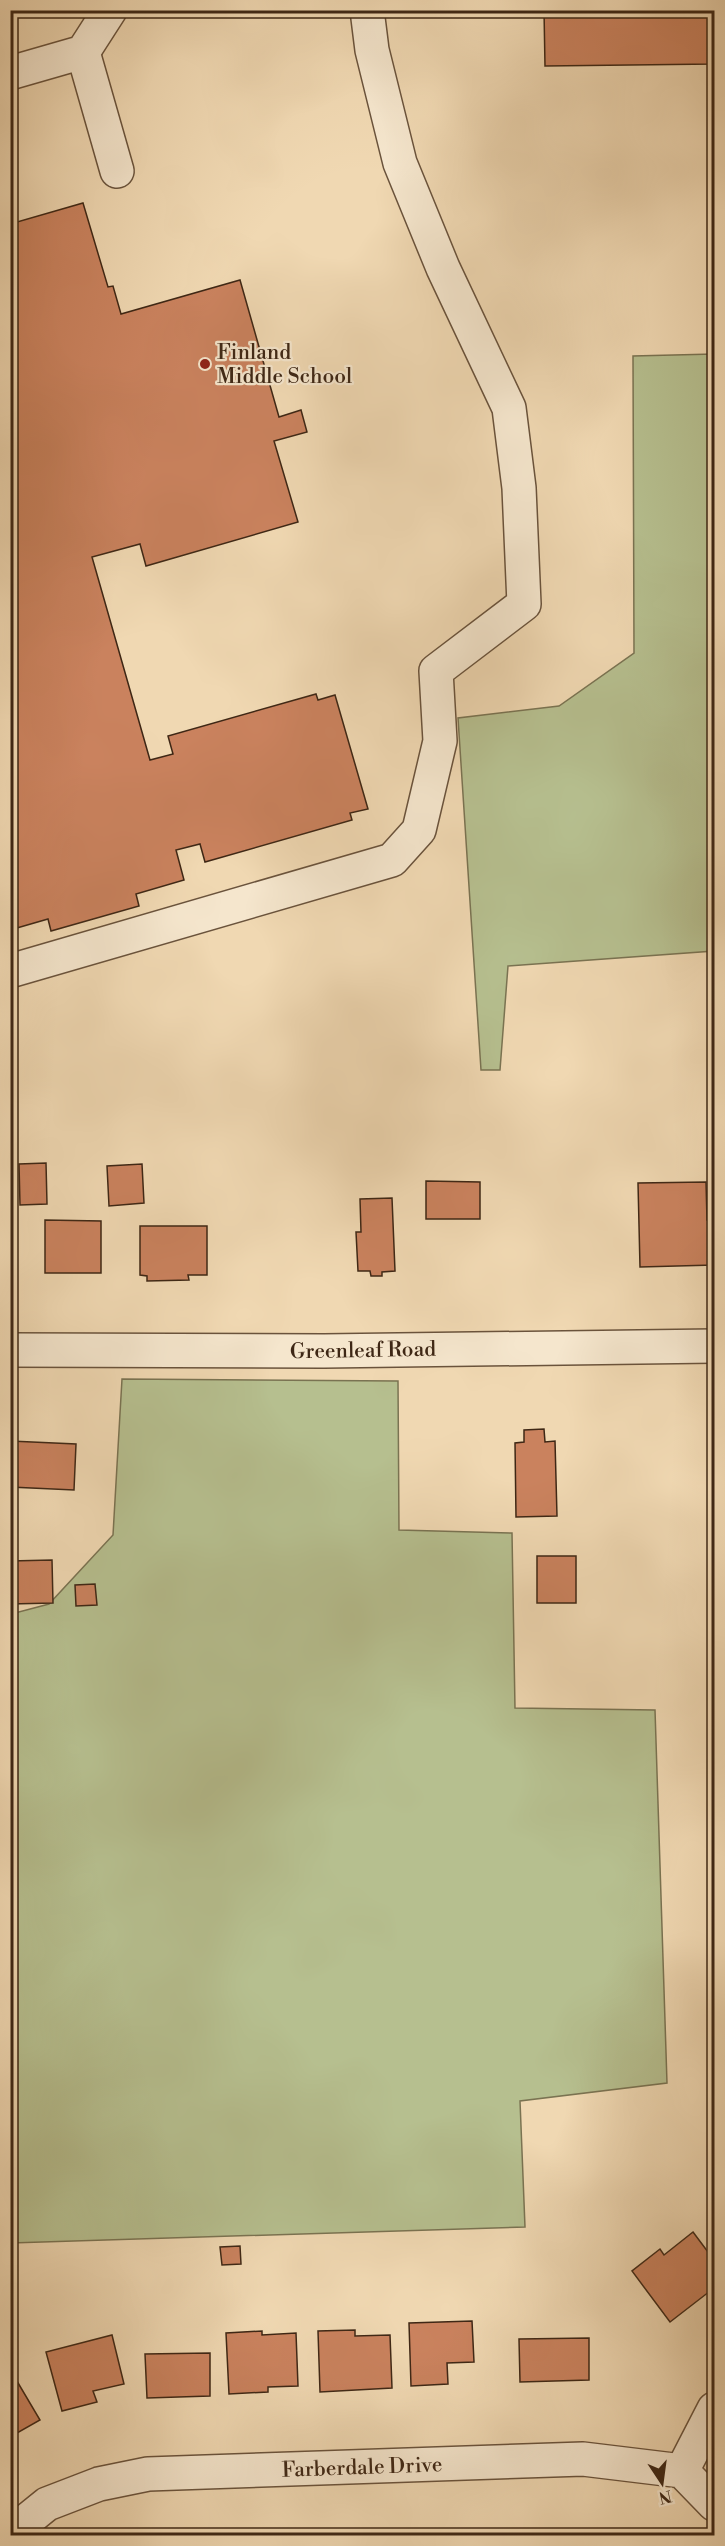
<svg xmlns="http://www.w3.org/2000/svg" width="725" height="2546" font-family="'Libre Bodoni',serif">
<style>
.green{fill:#b6bf8f;stroke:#7a7352;stroke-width:1.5}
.building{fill:#ca825e;stroke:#3e2715;stroke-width:1.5}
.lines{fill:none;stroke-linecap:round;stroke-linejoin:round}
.minor-casing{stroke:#6a533c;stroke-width:36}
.minor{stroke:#f5e6cd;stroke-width:33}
.poi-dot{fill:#8f2418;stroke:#f5e6cd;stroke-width:2}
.labels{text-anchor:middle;stroke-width:4.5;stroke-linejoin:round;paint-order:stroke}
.poi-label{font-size:21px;fill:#3e2715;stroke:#f5e6cd;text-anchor:start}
.street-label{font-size:21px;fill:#3e2715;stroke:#f5e6cd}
</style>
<rect width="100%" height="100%" fill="#f0d8b2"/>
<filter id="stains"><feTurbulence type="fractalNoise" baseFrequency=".00333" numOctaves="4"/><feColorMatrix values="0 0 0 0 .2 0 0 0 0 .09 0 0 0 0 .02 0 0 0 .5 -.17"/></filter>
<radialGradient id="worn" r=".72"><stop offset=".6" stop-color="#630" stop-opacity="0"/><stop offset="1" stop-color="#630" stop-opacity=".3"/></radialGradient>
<g class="green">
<polygon points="714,354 714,951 508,966 500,1070 481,1070 458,718 559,706 634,653 633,356"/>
<polygon points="122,1379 398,1381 399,1530 512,1533 515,1708 655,1710 667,2083 520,2101 525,2227 11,2243 11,1614 49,1604 113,1535"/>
</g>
<g class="building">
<polygon points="544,10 714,10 714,64 545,66"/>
<polygon points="83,203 108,287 113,286 121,314 240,280 279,417 301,410 307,432 274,441 298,522 146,566 140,544 92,557 150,760 173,754 168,736 316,694 318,700 335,695 368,809 350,813 352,820 205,862 200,844 176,850 184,880 136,894 139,906 51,931 48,919 10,930 10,224"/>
<polygon points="46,1163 47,1204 20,1205 19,1164"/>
<polygon points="142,1164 144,1203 109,1206 107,1166"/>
<polygon points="426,1181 480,1182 480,1219 426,1219"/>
<polygon points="706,1182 707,1220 714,1219 714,1265 640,1267 638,1183"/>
<polygon points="392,1198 395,1271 382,1272 382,1276 371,1276 370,1271 358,1271 356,1232 361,1232 360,1199"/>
<polygon points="45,1220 101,1221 101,1273 45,1273"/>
<polygon points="140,1226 207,1226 207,1275 188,1275 189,1280 147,1281 147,1276 140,1275"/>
<polygon points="544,1429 545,1442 555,1441 557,1516 516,1517 515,1443 524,1442 524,1430"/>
<polygon points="10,1441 76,1444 74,1490 10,1487"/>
<rect x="537" y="1556" width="39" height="47"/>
<polygon points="52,1560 53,1603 10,1604 10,1561"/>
<polygon points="95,1584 97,1605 76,1606 75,1585"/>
<polygon points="693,2232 714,2260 714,2288 670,2322 632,2271 660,2249 664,2255"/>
<polygon points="240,2246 241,2264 222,2265 220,2247"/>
<polygon points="472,2321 474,2362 447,2363 448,2384 411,2386 409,2323"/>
<polygon points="355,2330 355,2336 390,2335 392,2388 320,2392 318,2331"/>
<polygon points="262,2331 262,2335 296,2333 298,2386 268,2387 268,2392 229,2394 226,2333"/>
<polygon points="112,2335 124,2384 93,2391 97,2402 62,2411 46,2352"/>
<polygon points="589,2338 589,2380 520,2382 519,2339"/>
<polygon points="210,2353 210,2396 147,2398 145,2354"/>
<polygon points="11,2371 40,2420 10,2437 10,2372"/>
</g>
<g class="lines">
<defs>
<g id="minor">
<polyline points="83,52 117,171"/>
<polyline points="10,73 83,52 110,10"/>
<polyline points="10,971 392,860 419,830 440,741 436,671 524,604 519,488 509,408 443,268 400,163 372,50 367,10"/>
<polyline points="10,1350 324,1351 714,1346"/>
<polyline points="682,2471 714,2409"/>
<polyline points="10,2534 47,2504 99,2484 148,2474 583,2459 682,2471 714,2504"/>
</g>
</defs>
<use href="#minor" class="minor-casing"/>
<use href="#minor" class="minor"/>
</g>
<circle class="poi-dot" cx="205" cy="364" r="6"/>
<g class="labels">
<g class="poi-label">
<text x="217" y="359">Finland<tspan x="217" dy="24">Middle School</tspan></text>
</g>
<g class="street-label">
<text transform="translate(363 1350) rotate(-1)" y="7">Greenleaf Road</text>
<text transform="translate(362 2467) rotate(-2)" y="7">Farberdale Drive</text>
</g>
</g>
<rect width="725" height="2546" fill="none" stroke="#f0d8b2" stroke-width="36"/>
<rect x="12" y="12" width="701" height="2522" fill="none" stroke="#3e2715" stroke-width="3"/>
<rect x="18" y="18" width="689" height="2510" fill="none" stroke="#3e2715" stroke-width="1.5"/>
<g transform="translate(662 2483) rotate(167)" stroke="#f5e6cd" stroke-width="4.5" paint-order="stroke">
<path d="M0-4.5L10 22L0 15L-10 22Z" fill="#3e2715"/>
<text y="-9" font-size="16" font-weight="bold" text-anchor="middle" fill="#3e2715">N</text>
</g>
<rect width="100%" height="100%" filter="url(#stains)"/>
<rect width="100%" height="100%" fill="url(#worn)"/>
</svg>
